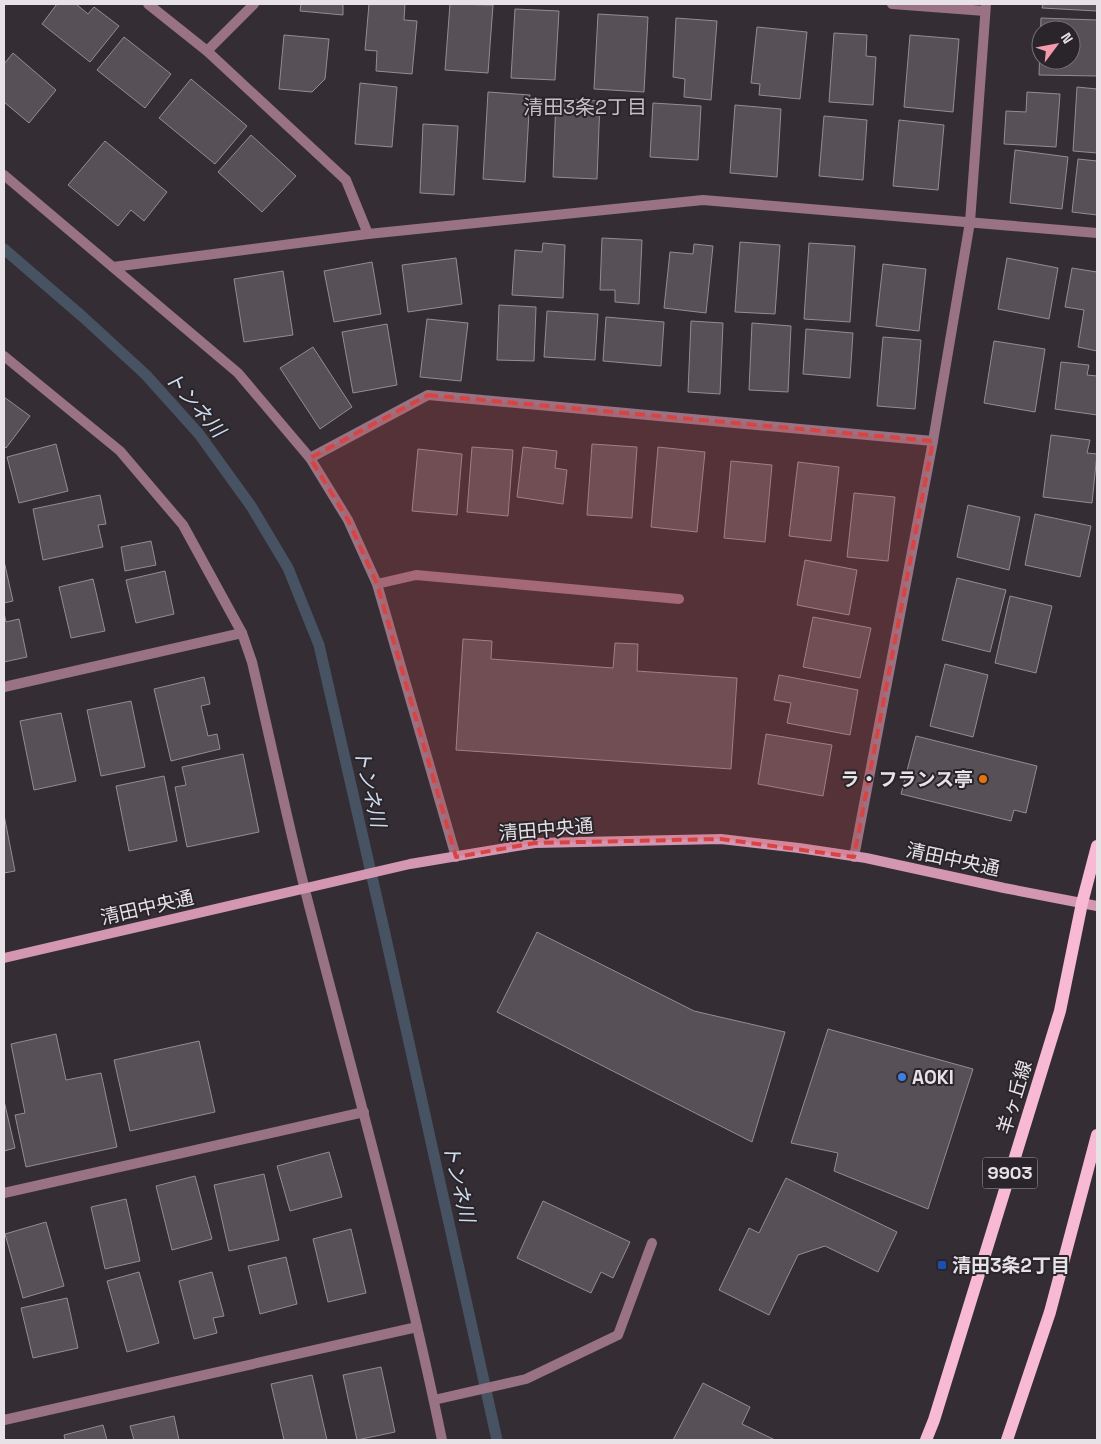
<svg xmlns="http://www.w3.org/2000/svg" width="1101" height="1444" font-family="'Space Grotesk','Noto Sans JP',sans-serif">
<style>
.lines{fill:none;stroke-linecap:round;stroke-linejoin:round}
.stream{stroke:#475362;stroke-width:11}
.building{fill:#575157;stroke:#938d93;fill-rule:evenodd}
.lane{stroke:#997283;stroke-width:10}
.street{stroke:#997283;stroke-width:10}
.secondary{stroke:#d497b2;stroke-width:10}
.primary{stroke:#f8b9d5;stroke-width:12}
.marked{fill:#d84444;fill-opacity:0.2;stroke:#d84444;stroke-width:4;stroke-dasharray:10 6;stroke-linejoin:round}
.food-dot{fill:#e8710a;stroke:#2a252a;stroke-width:2}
.shop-dot{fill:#3f7fe0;stroke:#2a252a;stroke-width:2}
.transit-dot{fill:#1a4fb4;stroke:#2a252a;stroke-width:2}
.labels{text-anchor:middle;stroke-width:4;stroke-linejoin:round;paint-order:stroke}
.shield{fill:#2a252a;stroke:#aea9ae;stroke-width:1}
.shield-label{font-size:18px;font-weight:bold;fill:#e6e2e6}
.poi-label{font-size:19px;font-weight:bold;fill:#e6e2e6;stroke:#2a252a;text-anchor:start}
.street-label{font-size:19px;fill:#e6e2e6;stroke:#2a252a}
.neighbourhood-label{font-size:20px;fill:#c7bfc6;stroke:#2a252a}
.water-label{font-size:20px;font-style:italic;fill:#ccdcee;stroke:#2a252a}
</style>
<rect width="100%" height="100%" fill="#342e34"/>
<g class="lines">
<polyline class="stream" points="4,249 83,317 146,375 199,434 251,506 288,568 319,645 383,925 497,1440"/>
</g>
<g class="building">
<polygon points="57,4 76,4 88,14 94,7 119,26 90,62 42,24"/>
<polygon points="301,4 343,4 343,15 300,11"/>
<polygon points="369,4 405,4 404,20 417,21 412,74 376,71 377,51 365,50"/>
<polygon points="450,4 493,5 488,73 445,70"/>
<polygon points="1043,4 1097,4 1097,11 1042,8"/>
<polygon points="515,9 559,11 555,80 511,78"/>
<polygon points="598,14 648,17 644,92 594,89"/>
<polygon points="676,18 717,21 711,100 684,97 685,79 673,77"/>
<path d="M 1041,18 L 1097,20 L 1097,76 L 1039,75 ZM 1041,30 L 1071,30 L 1071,60 L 1041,60 Z"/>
<polygon points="757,27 807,32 800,99 759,95 760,84 751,83"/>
<polygon points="834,33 867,35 866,56 876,57 873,105 829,102"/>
<polygon points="284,35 329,39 325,79 312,92 279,89"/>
<polygon points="910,35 959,39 953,112 904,107"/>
<polygon points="124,37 171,74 145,108 97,70"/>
<polygon points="13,53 56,90 29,123 4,102 4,64"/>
<polygon points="191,79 247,126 215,164 159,118"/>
<polygon points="360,83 397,87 392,147 355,144"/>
<polygon points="1077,87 1097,89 1097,153 1073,151"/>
<polygon points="488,92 530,95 525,182 483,179"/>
<polygon points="1027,92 1060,94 1056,147 1004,144 1006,111 1026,112"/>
<polygon points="556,99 600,101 597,179 553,177"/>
<polygon points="653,103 701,106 698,160 650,157"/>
<polygon points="735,105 781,109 777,177 730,173"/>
<polygon points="824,116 867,120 863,180 819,176"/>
<polygon points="899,120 944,125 938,190 893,186"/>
<polygon points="423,124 458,126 454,195 420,193"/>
<polygon points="251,135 296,176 262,212 218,172"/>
<polygon points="105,141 167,192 144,221 131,210 118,226 68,185"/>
<polygon points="1015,150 1068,157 1062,209 1010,203"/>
<polygon points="1078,159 1097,161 1097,215 1072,212"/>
<polygon points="602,238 642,240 639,304 615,302 615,290 600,290"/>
<polygon points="740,242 780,245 775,314 735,312"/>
<polygon points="543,243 565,245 563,298 512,295 515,250 542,252"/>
<polygon points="809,243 855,246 850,322 804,319"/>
<polygon points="694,244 713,246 706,313 664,308 670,252 693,254"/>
<polygon points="456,258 462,304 408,312 402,265"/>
<polygon points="1007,258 1058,268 1049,319 998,309"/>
<polygon points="372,262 381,314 334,322 324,271"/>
<polygon points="883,264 926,269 919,331 876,326"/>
<polygon points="1072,268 1097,272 1097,351 1078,347 1084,310 1065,307"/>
<polygon points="283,271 293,335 244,342 234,279"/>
<polygon points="499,305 536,307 534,361 497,360"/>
<polygon points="547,311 598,314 595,360 544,357"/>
<polygon points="606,317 664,322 661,366 603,361"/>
<polygon points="427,319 468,323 461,381 420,377"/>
<polygon points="691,321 723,323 720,394 688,392"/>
<polygon points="752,323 791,326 788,392 749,390"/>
<polygon points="387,324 397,385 353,393 342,332"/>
<polygon points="806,329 853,333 850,378 803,374"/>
<polygon points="883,337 921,340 915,409 877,406"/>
<polygon points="994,341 1045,349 1035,412 984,403"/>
<polygon points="313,347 352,407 320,429 280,368"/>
<polygon points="1061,362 1089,365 1087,375 1097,376 1097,415 1055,409"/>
<polygon points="4,397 30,416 6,448 4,446"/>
<polygon points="1051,435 1090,440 1087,453 1097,454 1092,503 1043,497"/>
<polygon points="56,444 68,491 19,503 7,457"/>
<polygon points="592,444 637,447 632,518 587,515"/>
<polygon points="472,447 513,450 508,516 467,512"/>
<polygon points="523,447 557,451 555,468 567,470 563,504 517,497"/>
<polygon points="658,447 705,452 697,532 651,527"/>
<polygon points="418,449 462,454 457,515 412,511"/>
<polygon points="731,461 772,465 765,542 724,538"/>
<polygon points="798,462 839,467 831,541 789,536"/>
<polygon points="854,493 895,497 888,561 847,557"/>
<polygon points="100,495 106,524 98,525 103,547 43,560 33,509"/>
<polygon points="968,505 1020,517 1009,570 957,557"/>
<polygon points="1035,514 1091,526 1080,577 1025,565"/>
<polygon points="151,541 156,565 125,571 121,547"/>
<polygon points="805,560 857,570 849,615 797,605"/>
<polygon points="4,561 13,601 4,603"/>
<polygon points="165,571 174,614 136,623 126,580"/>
<polygon points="957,578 1006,590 990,652 942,640"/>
<polygon points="93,579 105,631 71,638 59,587"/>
<polygon points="1010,596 1052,606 1036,673 995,663"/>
<polygon points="4,613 6,622 19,619 27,657 4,662"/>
<polygon points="813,617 871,628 860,678 803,667"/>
<polygon points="463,639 492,641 491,659 613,668 615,643 638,644 637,671 737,678 731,769 456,750"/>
<polygon points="945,664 988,675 973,737 930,726"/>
<polygon points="779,675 858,690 850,735 787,723 791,703 774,700"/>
<polygon points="204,677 210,704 201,706 208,736 217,734 220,749 171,761 154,689"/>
<polygon points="131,701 145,767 101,776 87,710"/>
<polygon points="61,713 76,781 34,790 20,721"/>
<polygon points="766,734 832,745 823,796 758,784"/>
<polygon points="916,736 1037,766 1026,813 1014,810 1011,821 901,794"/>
<polygon points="243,754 259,832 187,847 175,787 186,785 182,767"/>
<polygon points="164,776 177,841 129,851 116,786"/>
<polygon points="4,815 15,871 4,873"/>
<polygon points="537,932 694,1011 785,1032 752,1142 497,1012"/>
<polygon points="828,1029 973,1069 928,1209 834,1171 838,1153 791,1143"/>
<polygon points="56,1034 66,1080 101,1073 117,1147 26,1167 15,1115 25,1113 11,1044"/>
<polygon points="199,1041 215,1112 130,1131 114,1060"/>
<polygon points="4,1101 15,1148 4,1151"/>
<polygon points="329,1152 342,1197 290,1211 277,1166"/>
<polygon points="264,1174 279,1240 229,1251 214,1185"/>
<polygon points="195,1176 212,1239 172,1250 156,1186"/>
<polygon points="786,1178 897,1232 878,1272 825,1246 798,1255 769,1315 719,1290 749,1228 759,1233"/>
<polygon points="126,1199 140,1261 105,1269 91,1207"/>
<polygon points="543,1201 630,1242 613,1278 601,1272 591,1293 517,1258"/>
<polygon points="46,1222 64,1286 23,1298 5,1234"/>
<polygon points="351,1229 366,1293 328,1302 313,1239"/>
<polygon points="286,1257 297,1304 260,1314 248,1266"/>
<polygon points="139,1272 159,1343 127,1352 107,1281"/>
<polygon points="212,1272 224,1316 213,1318 217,1333 194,1339 179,1281"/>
<polygon points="67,1298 78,1348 33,1358 21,1308"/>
<polygon points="381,1367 395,1432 357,1440 343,1375"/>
<polygon points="312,1375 327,1440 284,1440 271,1384"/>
<polygon points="703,1383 750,1407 742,1424 775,1440 673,1440"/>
<polygon points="174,1416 179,1440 134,1440 130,1426"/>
<polygon points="103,1425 107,1440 65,1440 64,1435"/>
</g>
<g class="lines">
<g class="lane">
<polyline points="377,584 416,575 679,599"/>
<polyline points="434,1400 526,1379 618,1335 652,1243"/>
</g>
<g class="street">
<polyline points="148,4 207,51 346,180 368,234"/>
<polyline points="892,4 985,11"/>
<polyline points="207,51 254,4"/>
<polyline points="4,175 238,373 310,458 348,520 377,584 456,857"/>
<polyline points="113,267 368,234 703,200 1097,233"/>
<path d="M 4,356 L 120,451 L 183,525 L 242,633 L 252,662 C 270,738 286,815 305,890 C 352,1073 404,1255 442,1440"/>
<polyline points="310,458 428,395 933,441"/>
<polyline points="4,687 242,633"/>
<polyline points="854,857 933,441 970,222 986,4"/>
<polyline points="4,1193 364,1112"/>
<polyline points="4,1420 417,1327"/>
</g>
<polyline class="secondary" points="4,958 410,864 535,843 721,839 799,848 866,858 1004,888 1097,906"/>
<g class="primary">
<polyline points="926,1440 934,1420 1060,1011 1082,903 1097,846"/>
<polyline points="1007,1440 1050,1312 1097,1135"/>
</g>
</g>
<path class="marked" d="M 428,395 L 933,441 L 854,857 L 721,839 L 535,843 L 456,857 L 377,584 L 348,520 L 310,458 Z"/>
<circle class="food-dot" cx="983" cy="779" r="5"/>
<circle class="shop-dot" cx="902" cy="1077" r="5"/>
<rect class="transit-dot" x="937" y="1260" width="10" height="10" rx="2.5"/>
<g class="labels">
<rect class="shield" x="982.5" y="1157.5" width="55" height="31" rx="4"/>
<g class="shield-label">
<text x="1010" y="1179">9903</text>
</g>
<g class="poi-label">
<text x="973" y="786" text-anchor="end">ラ・フランス亭</text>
<text x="912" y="1084">AOKI</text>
<text x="952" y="1272">清田3条2丁目</text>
</g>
<g class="street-label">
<text transform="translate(546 829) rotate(-5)" y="7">清田中央通</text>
<text transform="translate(953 859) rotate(12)" y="7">清田中央通</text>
<text transform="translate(147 907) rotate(-13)" y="7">清田中央通</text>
<text transform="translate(1014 1097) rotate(-73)" y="7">羊ヶ丘線</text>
</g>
<g class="neighbourhood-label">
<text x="585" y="114">清田3条2丁目</text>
</g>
<g class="water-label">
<text transform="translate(195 404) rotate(49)" y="7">トンネ川</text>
<text transform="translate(370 788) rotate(77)" y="7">トンネ川</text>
<text transform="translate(459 1183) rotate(77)" y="7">トンネ川</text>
</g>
</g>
<rect width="1101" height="1444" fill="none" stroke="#e6e2e6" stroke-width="10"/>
<g transform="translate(1056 45) rotate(58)"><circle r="24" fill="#2a252a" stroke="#757175"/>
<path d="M0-4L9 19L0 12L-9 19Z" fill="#f39aab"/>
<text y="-8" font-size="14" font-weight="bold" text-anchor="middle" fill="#e6e2e6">N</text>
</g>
</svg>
